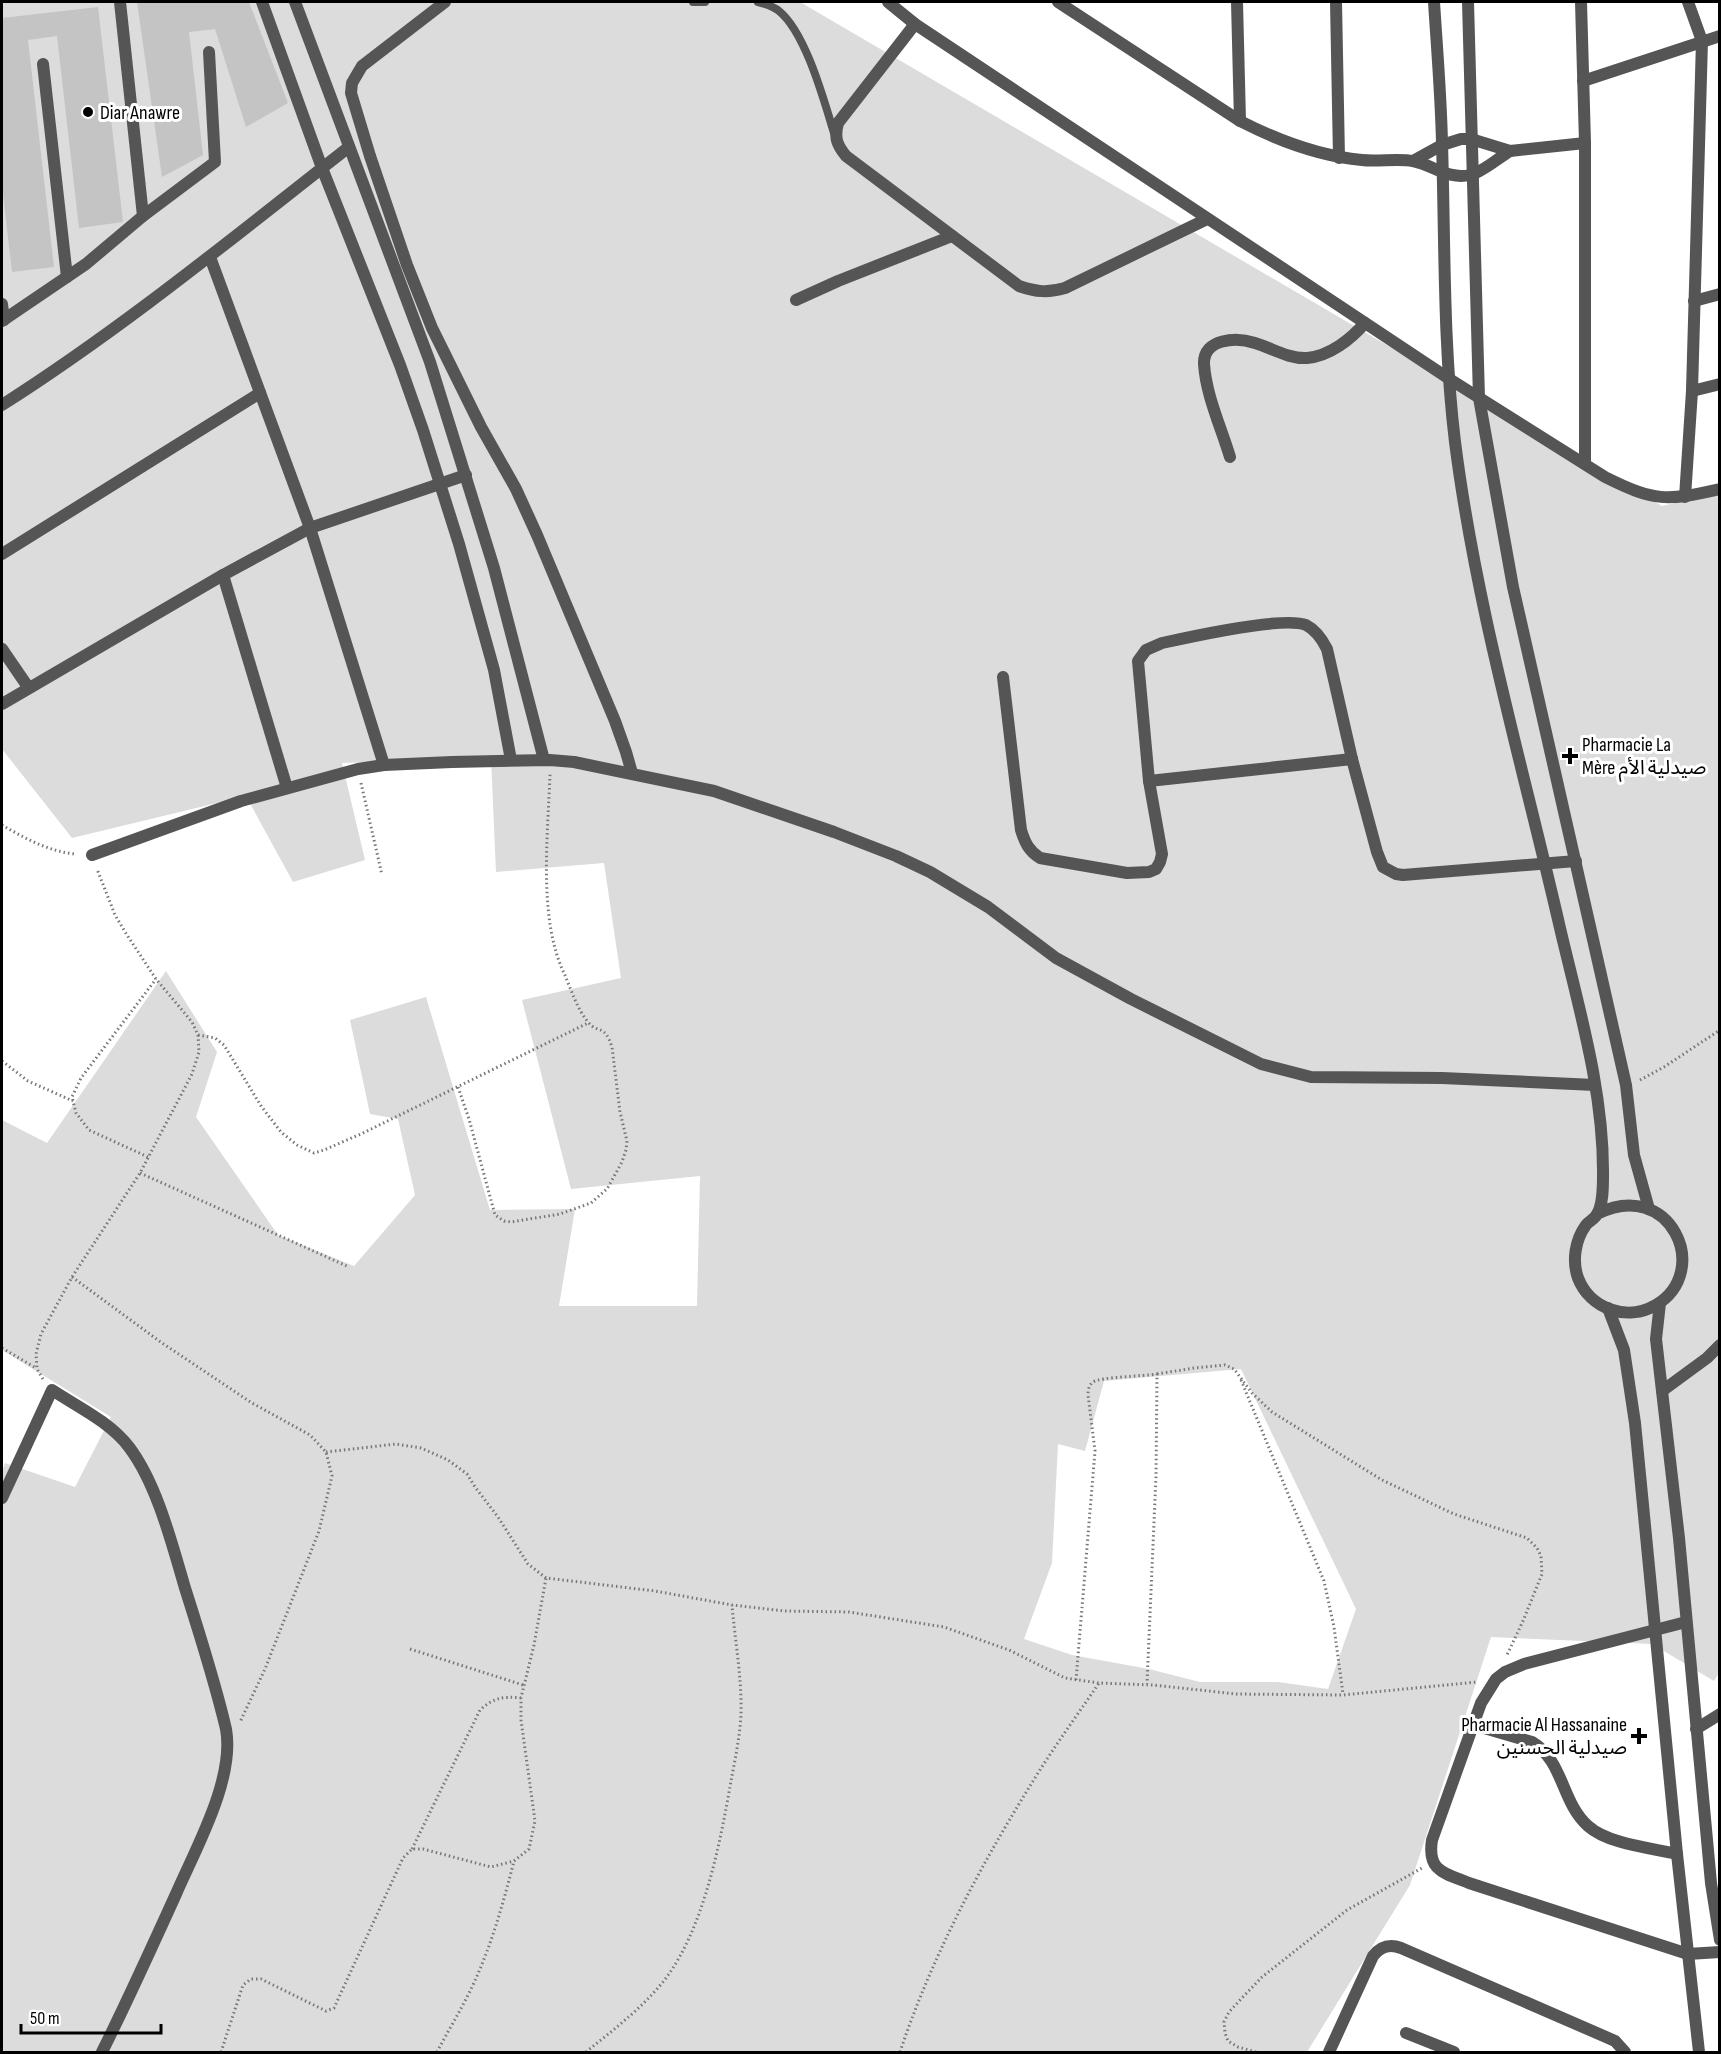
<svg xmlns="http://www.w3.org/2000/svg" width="1721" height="2054" font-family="'Sofia Sans Condensed','Noto Sans Arabic',sans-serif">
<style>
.green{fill:#dcdcdc;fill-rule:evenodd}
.building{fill:#c4c4c4}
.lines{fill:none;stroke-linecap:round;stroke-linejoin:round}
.path{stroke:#777;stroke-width:3;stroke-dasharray:1.5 3;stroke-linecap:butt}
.lane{stroke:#555;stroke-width:8}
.street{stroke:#555;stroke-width:12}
.poi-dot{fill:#000;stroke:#fff;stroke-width:2}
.labels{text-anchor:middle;stroke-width:6;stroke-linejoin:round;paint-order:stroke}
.poi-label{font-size:20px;fill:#000;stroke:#fff;text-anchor:start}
</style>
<rect width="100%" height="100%" fill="#fff"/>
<path class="green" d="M 2,2 L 800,2 L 1662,506 L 1719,493 L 1719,1673 L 1714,1681 L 1652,1644 L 1491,1637 L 1410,1885 L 1307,2052 L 2,2052 L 2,1472 L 5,1463 L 75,1487 L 111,1417 L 2,1350 L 2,1120 L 47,1143 L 166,971 L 217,1052 L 196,1117 L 278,1235 L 354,1266 L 415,1195 L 398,1119 L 370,1114 L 350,1020 L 426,997 L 490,1210 L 575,1209 L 559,1306 L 697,1306 L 700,1176 L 571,1189 L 522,1000 L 621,978 L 604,863 L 496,872 L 491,758 L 342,763 L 365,860 L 293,882 L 246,796 L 72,838 L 2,749 ZM 1241,1369 L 1356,1609 L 1328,1689 L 1278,1682 L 1200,1682 L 1149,1669 L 1072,1655 L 1024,1639 L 1052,1563 L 1058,1444 L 1085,1451 L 1104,1381 Z"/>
<g class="building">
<polygon points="137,2 249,2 288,103 246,127 215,29 189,32 203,155 162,177"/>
<polygon points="98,7 123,222 79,228 57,36 28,40 54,267 12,272 2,185 2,18"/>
</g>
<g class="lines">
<g class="path">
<polyline points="361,783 382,875"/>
<path d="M 2,825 C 24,838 50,852 76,854"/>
<polyline points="198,1035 215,1038 224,1045 261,1106 281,1132 297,1145 314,1153 324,1150 363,1133 588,1023"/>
<polyline points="2,1061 28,1081 73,1101"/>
<polyline points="1640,1080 1664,1067 1720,1030"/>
<path d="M 458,1087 L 469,1119 L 495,1215 L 504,1221 L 511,1222 L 560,1214 L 591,1203 L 607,1189 L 622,1162 L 626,1150 L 627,1141 L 620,1112 L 612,1047 C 604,1023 599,1035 588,1022 C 577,1009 571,989 564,973 C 538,919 548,834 550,774"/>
<polyline points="148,1157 89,1130 76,1113 72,1097 81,1078 156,979"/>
<polyline points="140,1173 349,1267"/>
<polyline points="72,1277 162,1343 252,1403 310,1435 326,1452 332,1476 319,1531 265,1669 240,1722"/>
<polyline points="2,1348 36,1368"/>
<polyline points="1157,1374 1194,1368 1225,1365 1234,1369 1252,1393 1272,1412 1382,1480 1454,1514 1527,1538 1537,1548 1541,1556 1542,1574 1523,1621 1507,1655"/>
<polyline points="43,1379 37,1369 36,1354 41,1334 72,1277 140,1173 192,1074 199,1052 198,1035 192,1022 156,979 127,935 115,915 97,869"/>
<polyline points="1241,1380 1324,1581 1334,1627 1343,1694"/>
<polyline points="326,1452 396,1444 421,1448 448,1460 467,1474 475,1487 498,1517 528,1564 546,1578 655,1591 732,1605 785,1611 849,1612 944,1627 1009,1650 1065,1678 1099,1683 1153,1685 1236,1694 1343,1695 1477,1682"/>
<polyline points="410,1649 523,1685"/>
<path d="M 1076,1680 L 1095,1451 L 1088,1395 C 1088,1390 1089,1385 1093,1382 C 1100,1377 1145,1376 1157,1374 L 1156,1476 L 1147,1684"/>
<path d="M 412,1849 L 480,1710 C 493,1698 503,1696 521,1698"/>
<polyline points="221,2052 243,1985 251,1979 261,1979 326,2011 334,2008 403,1858 412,1849 423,1849 491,1867 514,1861 529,1849 535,1821 521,1720 521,1698 534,1645 546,1578"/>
<path d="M 437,2052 C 448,2031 461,2010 472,1987 C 491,1947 503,1904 514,1861"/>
<path d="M 586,2052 C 613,2030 644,2007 666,1978 C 704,1927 720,1844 731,1781 C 735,1760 740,1736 741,1714 C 742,1678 735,1641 732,1605"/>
<path d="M 900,2052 C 931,1959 978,1870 1030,1786 C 1051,1751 1076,1717 1099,1683"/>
<polyline points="1256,2052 1238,2047 1228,2041 1225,2033 1224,2022 1229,2012 1241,1999 1262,1977 1347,1910 1422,1868"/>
</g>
<g class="lane">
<polyline points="693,2 705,2"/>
<path d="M 758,2 C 766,4 773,6 779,11 C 806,33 824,101 834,133"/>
</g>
<g class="street">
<polyline points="262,2 322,168 400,365 423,430 459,544 494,670 511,760"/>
<polyline points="295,2 430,362 494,568 544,760"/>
<polyline points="445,2 362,66 352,83 351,93 370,156 407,265 432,328 481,427 516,489 537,535 615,721 626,752 632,773"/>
<path d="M 888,2 L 915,24 L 1451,380 L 1605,477 C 1655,502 1666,501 1720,489"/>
<path d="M 1058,2 L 1240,121 C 1279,141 1319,156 1362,160 C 1378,162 1397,158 1413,161 C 1433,165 1448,180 1470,175 C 1483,172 1498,158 1510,151"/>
<polyline points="1237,2 1240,121"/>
<polyline points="1336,2 1339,158"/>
<path d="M 1434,2 C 1437,49 1441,96 1442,143 C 1445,243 1443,343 1455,442 C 1476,607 1523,767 1560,928 C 1579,1009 1604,1092 1603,1176 C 1603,1187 1603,1205 1597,1214 C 1595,1219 1589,1221 1586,1225 C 1575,1240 1572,1261 1578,1278 C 1590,1309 1627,1322 1656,1305 C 1713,1271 1670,1177 1597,1214"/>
<polyline points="1468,2 1479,398 1513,587 1626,1085 1634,1155 1649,1209"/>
<polyline points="1581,2 1585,143 1585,464"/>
<path d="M 915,24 L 838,123 C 834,138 837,145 846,156 L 1019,286 C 1036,292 1048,293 1065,288 L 1207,219"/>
<polyline points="43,64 67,277"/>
<polyline points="1583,81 1720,36"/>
<polyline points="1413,161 1442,145 1461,139 1471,139 1510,151 1585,143"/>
<polyline points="143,216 215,162 209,52"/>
<polyline points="210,257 310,528 384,765"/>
<polyline points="796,300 838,281 952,236"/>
<polyline points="1694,301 1720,294"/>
<polyline points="2,304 4,320"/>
<polyline points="2,321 86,264 143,216 120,2"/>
<polyline points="1692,391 1720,384"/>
<path d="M 2,405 C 123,328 235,236 349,147"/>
<path d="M 1230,457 C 1221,427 1206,395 1204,364 C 1203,338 1237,337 1255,343 C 1272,348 1288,359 1307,358 C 1330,356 1351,339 1365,323"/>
<polyline points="1685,497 1692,391 1702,41 1688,2"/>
<polyline points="2,554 260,393"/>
<polyline points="223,575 287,788"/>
<polyline points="2,649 28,687"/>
<path d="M 1003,677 L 1021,830 C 1025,843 1029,851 1040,858 L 1127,873 L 1149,872 L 1156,869 L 1160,862 L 1162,854 L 1149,781 L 1138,661 L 1146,650 L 1162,643 C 1189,637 1284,616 1306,625 C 1316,630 1322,639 1327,649 L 1352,759 L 1377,852 L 1383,867 L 1396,874 L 1403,875 L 1576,861"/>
<polyline points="2,704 223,575 310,528 466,475"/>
<polyline points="1149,781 1352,759"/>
<polyline points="92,855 241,801 358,769 384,765 452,762 550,760 574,762 714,791 834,832 896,856 930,872 988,907 1056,958 1131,999 1261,1064 1311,1077 1442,1078 1595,1085"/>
<polyline points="1660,1303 1656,1339 1679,1538 1711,1883 1720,1940"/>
<polyline points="1608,1308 1624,1350 1635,1423 1677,1854 1699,2052"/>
<polyline points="1662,1391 1707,1358 1720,1345"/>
<path d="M 2,1498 L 52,1390 C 78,1407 110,1422 129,1447 C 157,1484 172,1544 185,1588 C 200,1635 215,1682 226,1729 C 235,1779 196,1848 176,1894 C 152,1947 128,2000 102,2052"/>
<path d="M 1686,1622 L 1524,1664 L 1505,1672 L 1496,1679 L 1481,1703 L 1432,1840 C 1427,1871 1444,1873 1469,1883 L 1688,1954 L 1720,1952"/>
<path d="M 1474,1725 L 1532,1742 C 1564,1761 1561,1802 1588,1826 C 1608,1844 1651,1848 1677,1854"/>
<polyline points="1696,1729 1720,1714"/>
<polyline points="1406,2033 1454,2052"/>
<path d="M 1329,2052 L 1373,1956 C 1381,1946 1390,1944 1401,1948 L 1606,2037 L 1615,2041 L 1625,2052"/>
</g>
</g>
<g class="poi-dot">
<circle cx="88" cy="112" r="6"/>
<path d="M1567 747h6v6h6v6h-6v6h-6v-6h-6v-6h6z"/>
<path d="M1636 1727h6v6h6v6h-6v6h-6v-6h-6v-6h6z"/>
</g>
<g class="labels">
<g class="poi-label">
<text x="100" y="119">Diar Anawre</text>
<text x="1582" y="751">Pharmacie La<tspan x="1582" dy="23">Mère صيدلية الأم</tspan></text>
<text x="1627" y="1731" text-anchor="end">Pharmacie Al Hassanaine<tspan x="1627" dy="23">صيدلية الحسنين</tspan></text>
</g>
</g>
<rect width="1721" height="2054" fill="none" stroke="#000000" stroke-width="6"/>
<path d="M21 2024v9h140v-9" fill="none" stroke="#000000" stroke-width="3"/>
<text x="30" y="2024" font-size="18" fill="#000000" stroke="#ffffff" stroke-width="4.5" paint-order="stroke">50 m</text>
</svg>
